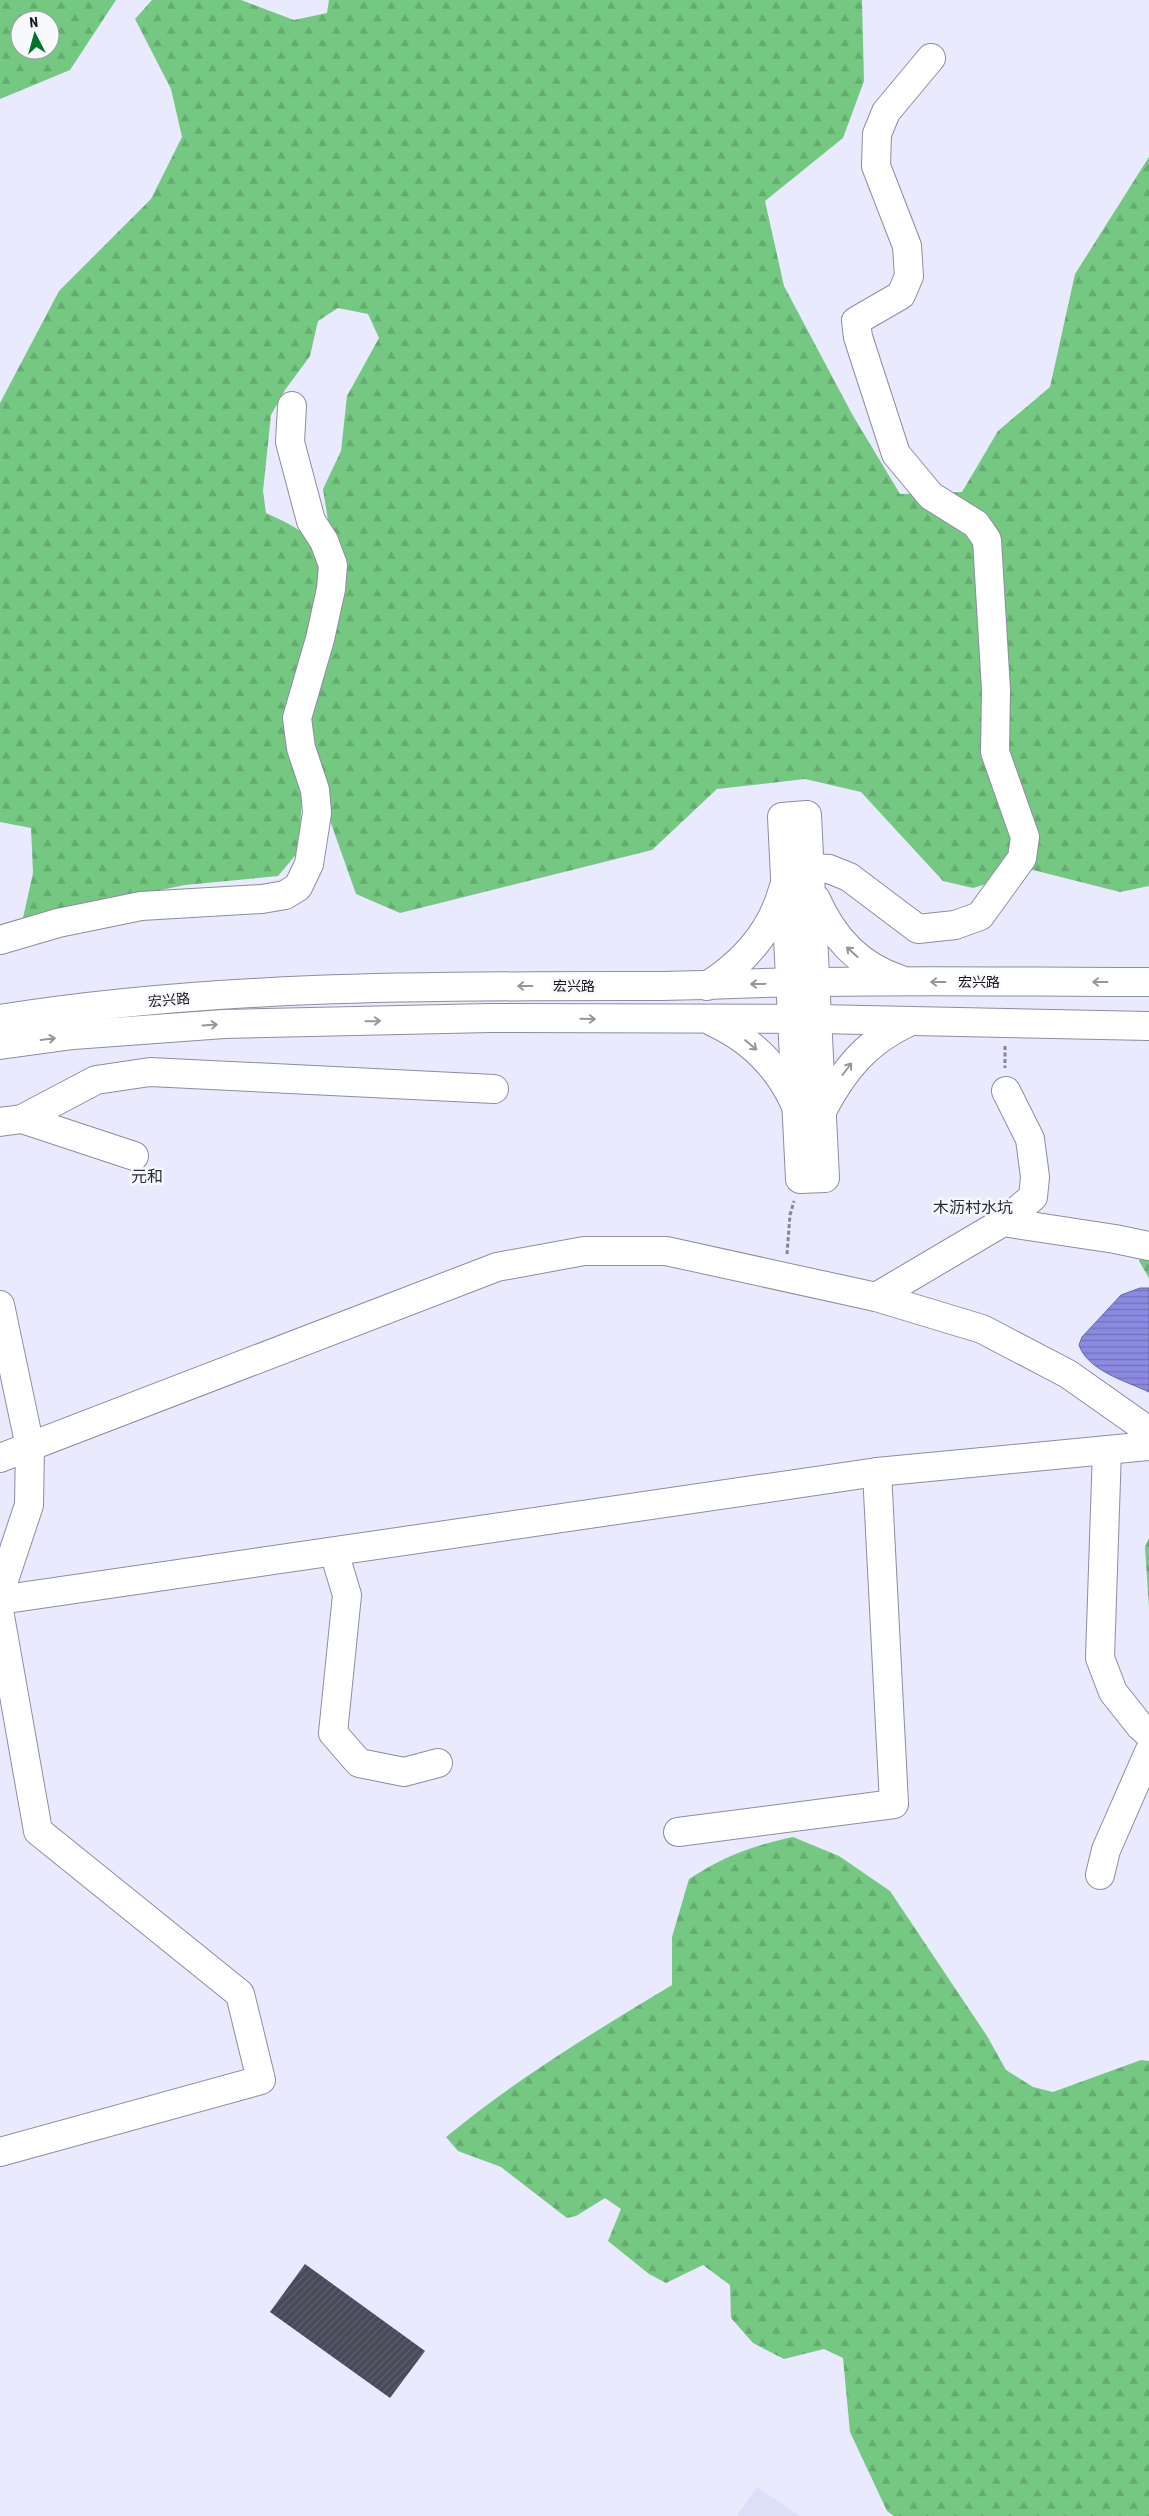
<svg xmlns="http://www.w3.org/2000/svg" width="1149" height="2516" font-family="'Roboto Condensed','Noto Sans SC',sans-serif">
<style>
.built{fill:#dddff9}
.forest{fill:url(#forest-firs);fill-rule:evenodd}
.water{fill:url(#water-rules);stroke:#6868a7}
.building{fill:url(#building-hatch)}
.lines{fill:none;stroke-linecap:round;stroke-linejoin:round}
.minor-casing{stroke:#8c8d9f;stroke-width:30}
.path{stroke:#868693;stroke-width:3;stroke-dasharray:4 2.5;stroke-linecap:butt}
.minor{stroke:#fff;stroke-width:28}
.oneway{stroke:#97979a}
.labels{text-anchor:middle;stroke-width:5;stroke-linejoin:round;paint-order:stroke}
.street-label{font-size:14px;fill:#17171e;stroke:#f8f9fc}
.quarter-label{font-size:16px;fill:#2b2c3a;stroke:#f8f9fc}
</style>
<defs>
<pattern id="forest-firs" width="22" height="20" patternUnits="userSpaceOnUse" patternTransform="scale(1.25)"><rect width="22" height="20" fill="#75c881"/><path d="M5 1l3.5 6h-7zM16 11l3.5 6h-7z" fill="#64ab6f"/></pattern>
<pattern id="water-rules" width="6" height="5" patternUnits="userSpaceOnUse" patternTransform="scale(1.25)"><rect width="6" height="5" fill="#8b8ae2"/><path d="M0 2.5h6" fill="none" stroke="#7170b7"/></pattern>
<pattern id="building-hatch" width="6" height="6" patternUnits="userSpaceOnUse" patternTransform="scale(1.25)"><rect width="6" height="6" fill="#484959"/><path d="M-1 1l2-2M0 6l6-6M5 7l2-2" fill="none" stroke="#5f5f6d"/></pattern>
</defs>
<rect width="100%" height="100%" fill="#e9eafd"/>
<polygon class="built" points="757,2487 800,2516 737,2516"/>
<g class="forest">
<path d="M 0,0 L 116,0 L 70,70 L 0,99 ZM 20,20 L 50,20 L 50,50 L 20,50 Z"/>
<path d="M 152,0 L 241,0 L 294,20 L 327,13 L 329,0 L 862,0 L 864,81 L 843,138 L 765,201 L 784,286 L 852,414 L 900,494 L 962,492 L 998,431 L 1050,387 L 1075,274 L 1149,157 L 1149,886 L 1120,892 L 1033,870 L 973,888 L 943,881 L 861,792 L 805,779 L 717,789 L 652,850 L 400,913 L 356,894 L 327,812 L 326,781 L 311,734 L 313,697 L 330,533 L 323,489 L 341,451 L 347,396 L 379,338 L 368,314 L 338,308 L 318,321 L 310,356 L 285,390 L 271,415 L 263,491 L 266,513 C 313,534 315,539 322,590 L 294,767 L 302,796 L 299,851 L 278,876 L 185,885 L 23,918 L 33,873 L 31,828 L 0,822 L 0,403 L 59,291 L 151,199 L 182,137 L 171,89 L 135,19 Z"/>
<polygon points="1145,1238 1149,1239 1149,1278 1139,1261"/>
<polygon points="1149,1538 1149,1608 1145,1547"/>
<path d="M 793,1837 L 839,1856 L 890,1891 L 987,2036 L 1006,2070 L 1033,2087 L 1053,2092 L 1141,2060 L 1149,2061 L 1149,2516 L 894,2516 L 887,2511 L 850,2432 L 843,2358 L 824,2349 L 784,2359 L 753,2343 L 731,2318 L 730,2285 L 703,2265 L 666,2283 L 649,2274 L 608,2241 L 621,2209 L 605,2198 L 576,2216 L 567,2218 L 501,2167 L 458,2151 L 446,2137 C 516,2079 594,2032 672,1985 L 672,1937 L 689,1879 C 724,1856 752,1846 793,1837 Z"/>
</g>
<path class="water" d="M 1140,1288 L 1149,1288 L 1149,1392 C 1126,1381 1088,1371 1079,1345 L 1082,1337 L 1121,1295 Z"/>
<polygon class="building" points="305,2264 425,2351 390,2398 270,2312"/>
<g class="lines">
<defs>
<g id="minor">
<polygon points="807,815 825,1178 800,1179 782,817"/>
<polyline points="811,868 829,869 849,877 918,929 955,925 980,916 1022,858 1025,837 995,752 996,690 987,540 976,524 931,496 896,454 858,337 856,321 901,295 909,276 907,246 876,166 877,134 886,112 931,58"/>
<path d="M 816,899 C 832,936 859,966 899,979"/>
<polyline points="0,940 58,923 141,906 262,899 285,895 298,887 309,864 317,813 315,790 301,748 297,718 320,639 331,589 333,565 324,541 311,521 290,442 292,406"/>
<path d="M 707,986 C 743,963 772,931 783,889"/>
<path d="M 0,1019 C 213,985 431,986 646,986 C 704,986 762,982 819,982 C 929,980 1039,982 1149,982"/>
<path d="M 713,1022 C 750,1039 778,1066 795,1104"/>
<polyline points="0,1045 73,1035 224,1024 490,1018 818,1019 1149,1026"/>
<path d="M 822,1111 C 843,1071 866,1042 907,1023"/>
<polyline points="22,1119 134,1156"/>
<polyline points="0,1122 22,1119 96,1080 150,1072 494,1089"/>
<polyline points="1003,1222 1033,1197 1035,1177 1030,1139 1006,1091"/>
<polyline points="876,1297 1003,1222 1115,1239 1149,1246"/>
<polyline points="0,1305 30,1447 29,1505 0,1592"/>
<polyline points="1107,1450 1100,1658 1113,1692 1140,1726 1149,1734"/>
<polyline points="0,1458 497,1267 584,1251 666,1251 876,1297 982,1329 1068,1374 1149,1431"/>
<polyline points="334,1552 347,1595 333,1733 359,1763 404,1772 438,1763"/>
<polyline points="0,1600 877,1472 1149,1446"/>
<polyline points="0,1616 38,1831 240,1994 261,2080 0,2152"/>
<polyline points="678,1832 894,1804 877,1472"/>
<polyline points="1100,1875 1106,1850 1149,1752"/>
</g>
</defs>
<use href="#minor" class="minor-casing"/>
<g class="path">
<polyline points="1005,1046 1005,1068"/>
<polyline points="787,1254 790,1215 794,1201"/>
</g>
<use href="#minor" class="minor"/>
</g>
<defs><path id="oneway-shaft" d="M-6 0H5M1.5-3L5.5 0L1.5 3" fill="none" stroke-width="1.6" stroke-linecap="round" stroke-linejoin="round" transform="scale(1.25)"/></defs>
<g class="oneway">
<use href="#oneway-shaft" transform="translate(852 952) rotate(-138)"/>
<use href="#oneway-shaft" transform="translate(938 982) rotate(180)"/>
<use href="#oneway-shaft" transform="translate(1100 982) rotate(180)"/>
<use href="#oneway-shaft" transform="translate(758 984) rotate(179)"/>
<use href="#oneway-shaft" transform="translate(525 986) rotate(180)"/>
<use href="#oneway-shaft" transform="translate(588 1019) rotate(1)"/>
<use href="#oneway-shaft" transform="translate(373 1021) rotate(-1)"/>
<use href="#oneway-shaft" transform="translate(210 1025) rotate(-4)"/>
<use href="#oneway-shaft" transform="translate(48 1039) rotate(-7)"/>
<use href="#oneway-shaft" transform="translate(751 1045) rotate(40)"/>
<use href="#oneway-shaft" transform="translate(847 1069) rotate(-53)"/>
</g>
<g class="labels">
<g class="street-label">
<text x="979" y="987">宏兴路</text>
<text x="574" y="991">宏兴路</text>
<text transform="translate(169 1000) rotate(-5)" y="5">宏兴路</text>
</g>
<g class="quarter-label">
<text x="147" y="1182">元和</text>
<text x="973" y="1213">木沥村水坑</text>
</g>
</g>
<g transform="translate(35 35) rotate(354)"><circle r="24" fill="#f8f9fc" stroke="#9e9fa3"/>
<path d="M0-4L9 19L0 12L-9 19Z" fill="#007428"/>
<text y="-8" font-size="14" font-weight="bold" text-anchor="middle" fill="#17171e">N</text>
</g>
</svg>
